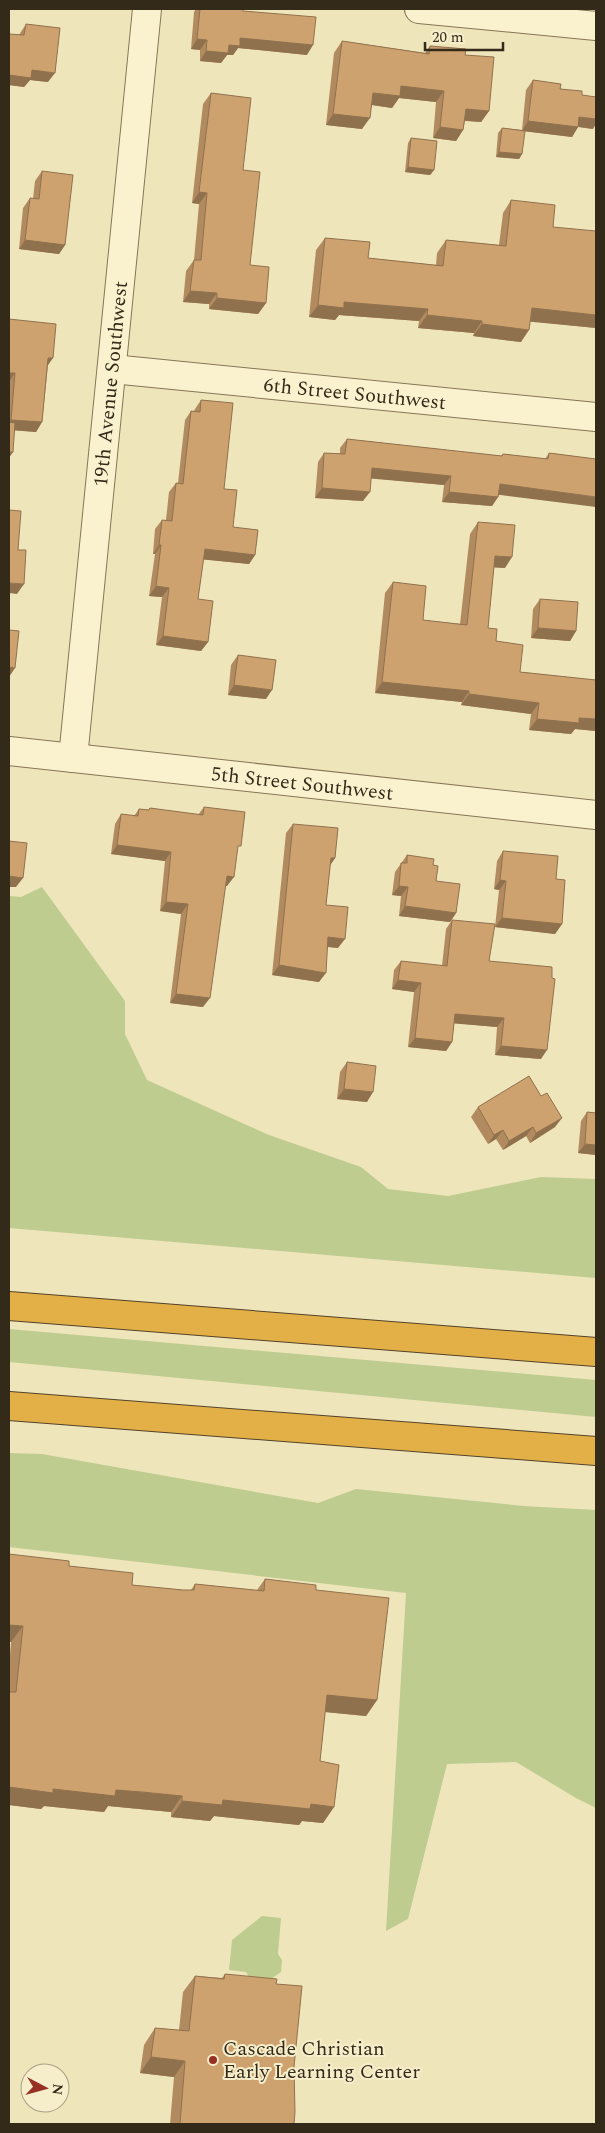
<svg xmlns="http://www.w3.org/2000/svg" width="605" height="2133" font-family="Spectral,serif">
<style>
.green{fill:#becc8f}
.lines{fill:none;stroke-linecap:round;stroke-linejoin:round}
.street-casing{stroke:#867555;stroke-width:30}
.highway-casing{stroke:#53422a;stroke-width:30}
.street{stroke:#faf2ce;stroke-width:28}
.highway{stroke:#e3b047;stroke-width:28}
.wall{fill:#b18b5f}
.shaded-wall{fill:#90714e}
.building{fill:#cea26f;stroke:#90714e}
.poi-dot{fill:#963023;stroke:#f6eecb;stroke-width:2}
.labels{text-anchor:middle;stroke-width:4;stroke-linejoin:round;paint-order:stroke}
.street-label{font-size:20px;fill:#342a1a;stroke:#f6eecb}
.poi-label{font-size:20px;fill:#342a1a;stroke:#f6eecb;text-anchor:start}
</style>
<rect width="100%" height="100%" fill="#efe5bb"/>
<g class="green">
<polygon points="42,887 125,1001 125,1034 147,1080 269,1135 361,1167 388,1189 448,1196 541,1177 596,1179 596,1278 9,1228 9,896 21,897"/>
<polygon points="9,1329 596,1380 596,1417 9,1362"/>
<polygon points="9,1453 42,1454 318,1503 356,1489 524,1506 596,1510 596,1808 576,1798 516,1762 447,1764 408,1919 386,1931 406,1593 9,1547"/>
<polygon points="262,1916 281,1918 278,1954 282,1960 281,1972 268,1981 250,1979 246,1972 229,1970 232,1940"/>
</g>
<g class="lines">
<defs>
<g id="street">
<polyline points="419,9 596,26"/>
<path id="s1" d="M 112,369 L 596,417"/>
<path id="s2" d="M 9,751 L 596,815"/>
<path id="s3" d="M 73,758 L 147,9"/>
</g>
<g id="highway">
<polyline points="9,1306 596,1352"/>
<polyline points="9,1406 596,1451"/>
</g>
</defs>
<use href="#street" class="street-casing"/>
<use href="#highway" class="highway-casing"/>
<use href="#street" class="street"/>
<use href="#highway" class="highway"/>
</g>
<g class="wall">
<polygon points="196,9 243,11 307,55 238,48 233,55 227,55 221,63 200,61 200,50 191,49 194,12"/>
<polygon points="26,24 48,82 30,80 24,87 9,85 9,34 19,35"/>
<polygon points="342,41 425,53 430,46 465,55 489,111 481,122 465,121 463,130 456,141 433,138 436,102 399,98 392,108 372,105 362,129 326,125 334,53"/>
<polygon points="533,80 582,95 593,129 578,127 572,137 524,131 522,154 519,159 496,157 498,133 502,128 522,130 526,90"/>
<polygon points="211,93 243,170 250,265 266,303 258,314 209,309 209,304 183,302 186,271 194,260 199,204 192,203 203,104"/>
<polygon points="411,138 434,170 430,175 405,172 408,143"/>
<polygon points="42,171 65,245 59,254 19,249 23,208 30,198 33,199 35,181"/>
<polygon points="511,200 553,227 596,328 530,321 521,342 473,336 474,333 418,328 419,321 339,315 335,320 309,317 316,250 325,238 368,258 436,265 437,253 446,240 499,245 503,213"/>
<polygon points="9,319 48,365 42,422 36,432 15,430 9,452"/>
<polygon points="201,400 224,489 233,527 255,555 249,564 203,559 198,599 208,642 201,651 156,645 162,597 149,596 155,554 153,554 155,529 162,520 166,520 169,492 176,483 178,483 185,420 191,411 194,411 195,409"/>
<polygon points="347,439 501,456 503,454 545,459 549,453 596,459 499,494 498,497 492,506 442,502 444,485 371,478 363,501 315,498 318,462 324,453 340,454 340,448"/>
<polygon points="478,522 505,568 494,567 488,628 496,641 520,672 596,680 596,731 575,729 571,734 529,730 531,714 461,705 462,702 375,693 385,593 393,582 423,620 460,624 470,534"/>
<polygon points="540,599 576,631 570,641 531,638 533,609"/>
<polygon points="238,655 266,699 228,695 231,665"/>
<polygon points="204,807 237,852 227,886 225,886 203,1007 170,1003 181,914 160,911 165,861 111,854 115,824 121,814 134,816 139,809 148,810 150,808 198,815"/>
<polygon points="293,824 335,858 330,865 326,905 338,948 327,947 319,982 272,975 286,833"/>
<polygon points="503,851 556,879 562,924 555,934 495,927 499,890 494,889 497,861"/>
<polygon points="407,855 433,865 436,881 456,913 450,922 399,916 401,896 392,895 395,872"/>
<polygon points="452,920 489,961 541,1059 495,1055 497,1027 454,1023 452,1042 446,1051 408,1047 414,992 392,989 394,970 401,961 442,966 446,929"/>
<polygon points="347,1062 367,1102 337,1099 340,1072"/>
<polygon points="478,1107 555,1127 530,1143 526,1136 503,1150 496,1139 488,1144 471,1117"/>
<polygon points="587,1112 596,1113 596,1155 578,1153 581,1121"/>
<polygon points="9,1554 69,1566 132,1585 183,1590 191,1590 195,1584 257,1590 265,1579 316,1590 377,1700 366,1716 325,1712 320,1761 334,1807 323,1823 302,1821 299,1825 214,1816 210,1821 171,1817 171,1812 108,1806 104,1812 44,1806 41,1809 9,1805 9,1667 11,1642 9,1642"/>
<polygon points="225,1974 276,1984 294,2067 294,2124 170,2124 174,2077 140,2073 144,2045 155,2028 179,2030 183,1992 195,1976 222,1978"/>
</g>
<g class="shaded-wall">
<polygon points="240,38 313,45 307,55 238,48 233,55 227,55 221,63 200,61 206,51 229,45"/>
<polygon points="197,39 207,40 200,50 191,49"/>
<polygon points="32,70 55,73 48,82 30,80 24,87 9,85 9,75"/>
<polygon points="401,86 444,91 436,102 399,98 392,108 365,104 373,93"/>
<polygon points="466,109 489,111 481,122 458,120"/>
<polygon points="333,114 370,118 362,129 326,125"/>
<polygon points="579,117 596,119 596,124 593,129 573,126"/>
<polygon points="528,121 578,127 572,137 522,131"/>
<polygon points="440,127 463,130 456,141 433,138"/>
<polygon points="499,152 522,154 519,159 496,157"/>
<polygon points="408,167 434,170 430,175 405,172"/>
<polygon points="199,192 207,193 199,204 192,203"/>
<polygon points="25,240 65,245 59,254 19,249"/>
<polygon points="190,291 217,293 209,304 183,302"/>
<polygon points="217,298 266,303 258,314 209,309"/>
<polygon points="344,302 428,309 419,321 339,315 335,320 309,317 318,305"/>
<polygon points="532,308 596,315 596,328 523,321"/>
<polygon points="427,315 482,321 474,333 418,328"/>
<polygon points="482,324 529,330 521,342 473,336"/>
<polygon points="48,358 53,358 46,368"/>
<polygon points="9,373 15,373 9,382"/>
<polygon points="11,420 42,422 36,432 9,430 9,422"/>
<polygon points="9,452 13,452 9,458"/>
<polygon points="372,468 451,476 444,485 365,478"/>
<polygon points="500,484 596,497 596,507 493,494"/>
<polygon points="322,488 370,492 363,501 315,498"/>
<polygon points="449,492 498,497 492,506 442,502"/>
<polygon points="159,545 161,545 155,554 153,554"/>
<polygon points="205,549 255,555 249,564 198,559"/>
<polygon points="495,556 512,557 505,568 487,567"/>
<polygon points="9,583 24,584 17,594 9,593"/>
<polygon points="156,586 169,588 162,597 149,596"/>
<polygon points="538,628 576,631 570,641 531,638"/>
<polygon points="163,636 208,642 201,651 156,645"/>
<polygon points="9,667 15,668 9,677"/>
<polygon points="382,682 469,691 462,702 375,693"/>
<polygon points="234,685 272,690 266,699 228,695"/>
<polygon points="469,694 539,703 531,714 461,705"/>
<polygon points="579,718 596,719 596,731 575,729 571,734 529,730 537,719"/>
<polygon points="117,845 171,852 165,861 111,854"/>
<polygon points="331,858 335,858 329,867"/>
<polygon points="9,876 23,878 16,887 9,887"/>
<polygon points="227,876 234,877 227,886 220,885"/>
<polygon points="500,880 506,881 499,890 494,889"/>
<polygon points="399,886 408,887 401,896 392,895"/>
<polygon points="166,902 188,904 181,914 160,911"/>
<polygon points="405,906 456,913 450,922 399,916"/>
<polygon points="502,918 562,924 555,934 495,927"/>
<polygon points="328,937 345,939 338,948 321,946"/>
<polygon points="279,965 326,973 319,982 272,975"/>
<polygon points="398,980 421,983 414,992 392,989"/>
<polygon points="176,994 210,998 203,1007 170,1003"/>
<polygon points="455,1014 504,1018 497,1027 449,1023"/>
<polygon points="415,1038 452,1042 446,1051 408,1047"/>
<polygon points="501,1046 547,1050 541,1059 495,1055"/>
<polygon points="344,1089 373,1092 367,1102 337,1099"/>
<polygon points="562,1118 555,1127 530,1143 536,1133"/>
<polygon points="533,1127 526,1136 503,1150 509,1141"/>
<polygon points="503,1130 496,1139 488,1144 494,1135"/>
<polygon points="585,1144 596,1145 596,1155 578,1153"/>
<polygon points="9,1625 23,1626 11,1642 9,1642"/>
<polygon points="327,1695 377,1700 366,1716 315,1711"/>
<polygon points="9,1787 53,1789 116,1790 182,1796 171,1812 108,1806 104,1812 44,1806 41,1809 9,1805"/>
<polygon points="223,1800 311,1804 334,1807 323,1823 302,1821 299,1825 214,1816 210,1821 171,1817 182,1801"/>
<polygon points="151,2057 185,2061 174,2077 140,2073"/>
</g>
<g class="building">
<polygon points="200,9 243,9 243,11 316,17 313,45 240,38 240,46 229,45 228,53 206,51 207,40 197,39"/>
<polygon points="26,24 60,28 55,73 32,70 31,78 9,75 9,34 24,35"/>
<polygon points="342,41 429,54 430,46 466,49 465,55 494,57 489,111 466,109 463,130 440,127 444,91 401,86 400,96 373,93 370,118 333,114"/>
<polygon points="533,80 561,84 560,89 582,91 582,95 596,97 596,119 579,117 578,127 528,121"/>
<polygon points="211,93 251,98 243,170 260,172 250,265 269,267 266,303 217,298 217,293 190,291 194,260 201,260 207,193 199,192"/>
<polygon points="502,128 525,131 522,154 499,152"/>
<polygon points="411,138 437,141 434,170 408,167"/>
<polygon points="42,171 73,175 65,245 25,240 30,198 39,199"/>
<polygon points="511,200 555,205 553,227 596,231 596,315 532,308 529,330 482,324 482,321 427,315 428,309 344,302 344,308 318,305 325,238 370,242 368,258 443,266 446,240 506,246"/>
<polygon points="9,319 56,324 53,358 48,358 42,422 11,420 15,373 9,373"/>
<polygon points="201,400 233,403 224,489 237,490 233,527 258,530 255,555 205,549 198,599 213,601 208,642 163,636 169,588 156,586 161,545 159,545 162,520 172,521 176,483 183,484 191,411 200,412"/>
<polygon points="9,422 15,423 13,452 9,452"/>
<polygon points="347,439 502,456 503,454 548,459 549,453 596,459 596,497 500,484 498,497 449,492 451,476 372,468 370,492 322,488 324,453 345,454"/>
<polygon points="9,510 21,511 18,550 26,550 24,584 9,583"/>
<polygon points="478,522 515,525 512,557 495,556 488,628 497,629 496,641 523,645 520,672 596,680 596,719 579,718 579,723 537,719 539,703 469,694 469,691 382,682 393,582 426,586 423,620 467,625"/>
<polygon points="540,599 578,602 576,631 538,628"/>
<polygon points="9,630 19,631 15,668 9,667"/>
<polygon points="238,655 276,660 272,690 234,685"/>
<polygon points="204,807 245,812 241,846 238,846 234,877 227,876 210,998 176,994 188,904 166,902 171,852 117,845 121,814 138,816 139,809 149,810 150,808 203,815"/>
<polygon points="293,824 338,828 335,858 331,858 326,905 348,907 345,939 328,937 326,973 279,965"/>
<polygon points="9,841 27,843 23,878 9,876"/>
<polygon points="503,851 558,856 556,879 565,880 562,924 502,918 506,881 500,880"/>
<polygon points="407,855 434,859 433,865 438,866 436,881 460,884 456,913 405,906 408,887 399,886 401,863 407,863"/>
<polygon points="452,920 495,924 489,961 552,967 552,978 555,979 547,1050 501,1046 504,1018 455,1014 452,1042 415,1038 421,983 398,980 401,961 447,966"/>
<polygon points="347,1062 376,1066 373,1092 344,1089"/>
<polygon points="529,1076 541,1096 547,1093 562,1118 536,1133 533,1127 509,1141 503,1130 494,1135 478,1107"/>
<polygon points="587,1112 596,1113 596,1145 585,1144"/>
<polygon points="9,1554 69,1561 69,1566 133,1573 132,1585 183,1590 194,1590 195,1584 264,1591 265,1579 316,1585 316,1590 389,1598 377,1700 327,1695 320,1761 339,1765 334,1807 311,1804 310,1809 223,1800 222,1805 182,1801 182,1796 142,1792 116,1790 115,1796 53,1789 53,1793 9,1787 9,1692 16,1692 23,1626 9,1625"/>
<polygon points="225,1974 277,1979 276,1984 302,1986 294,2067 295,2112 294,2124 180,2124 185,2061 151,2057 155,2028 189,2031 195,1976 224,1979"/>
</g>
<circle class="poi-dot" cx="213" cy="2060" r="5"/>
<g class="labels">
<g class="street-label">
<text dy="7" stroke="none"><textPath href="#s3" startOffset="376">19th Avenue Southwest</textPath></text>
<text dy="7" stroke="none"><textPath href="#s1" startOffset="244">6th Street Southwest</textPath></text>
<text dy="7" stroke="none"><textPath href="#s2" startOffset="295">5th Street Southwest</textPath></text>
</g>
<g class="poi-label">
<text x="223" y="2055">Cascade Christian<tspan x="223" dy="23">Early Learning Center</tspan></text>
</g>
</g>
<rect width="605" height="2133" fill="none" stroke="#342a1a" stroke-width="20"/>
<g transform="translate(45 2088) rotate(96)"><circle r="24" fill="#f6eecb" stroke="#a8a084"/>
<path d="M0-4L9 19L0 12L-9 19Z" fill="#963023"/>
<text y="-8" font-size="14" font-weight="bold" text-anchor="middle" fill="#342a1a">N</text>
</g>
<path d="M425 42v8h78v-8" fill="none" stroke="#342a1a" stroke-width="2.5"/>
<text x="432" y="42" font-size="15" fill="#342a1a" stroke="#f6eecb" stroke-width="4" paint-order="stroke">20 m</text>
</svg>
